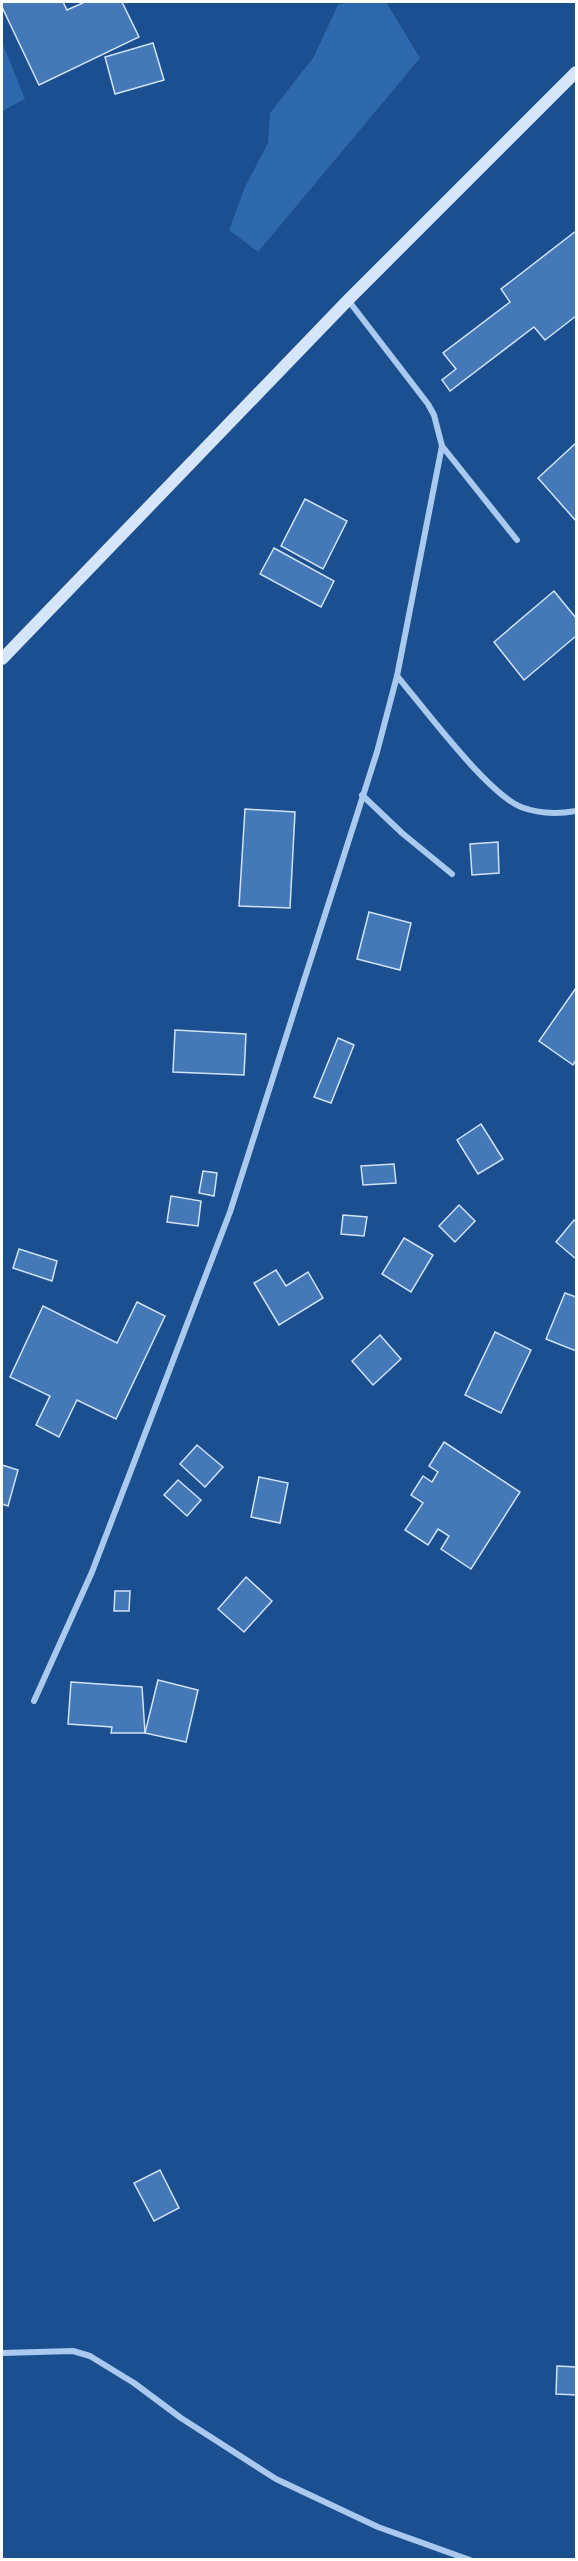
<svg xmlns="http://www.w3.org/2000/svg" width="578" height="2561" font-family="'Golos Text',sans-serif">
<style>
.green{fill:#2e69ad}
.building{fill:#4478b7;stroke:#cfe3fa;stroke-width:1.5}
.lines{fill:none;stroke-linecap:round;stroke-linejoin:round}
.street{stroke:#a9c9ee;stroke-width:6}
.secondary{stroke:#d6e6fa;stroke-width:12}
</style>
<rect width="100%" height="100%" fill="#1b4f8f"/>
<g class="green">
<polygon points="345,2 386,2 420,58 258,252 229,230 245,187 268,143 270,113 313,58 338,5"/>
<polygon points="2,42 25,99 2,111"/>
</g>
<g class="building">
<polygon points="2,2 63,2 67,10 85,2 122,2 139,37 39,85 2,7"/>
<polygon points="153,43 164,80 115,94 105,57"/>
<polygon points="576,231 576,316 545,340 534,327 450,391 442,380 456,369 443,353 510,302 501,289"/>
<polygon points="576,443 576,521 538,478"/>
<polygon points="305,499 347,521 323,569 281,546"/>
<polygon points="274,548 334,581 321,607 260,574"/>
<polygon points="554,591 576,618 576,636 524,680 494,642"/>
<polygon points="245,809 295,812 290,908 239,906"/>
<polygon points="498,842 499,873 472,875 470,844"/>
<polygon points="369,912 411,923 400,970 357,959"/>
<polygon points="576,988 576,1060 573,1065 539,1041"/>
<polygon points="175,1030 246,1034 244,1075 173,1072"/>
<polygon points="338,1038 354,1045 331,1103 314,1097"/>
<polygon points="481,1124 503,1159 478,1174 457,1140"/>
<polygon points="394,1164 396,1183 363,1185 361,1166"/>
<polygon points="203,1171 217,1173 214,1196 199,1193"/>
<polygon points="171,1196 201,1201 198,1226 167,1222"/>
<polygon points="459,1205 475,1221 455,1242 439,1226"/>
<polygon points="343,1215 367,1217 364,1236 341,1234"/>
<polygon points="574,1220 576,1222 576,1259 556,1242"/>
<polygon points="404,1238 433,1255 411,1292 382,1274"/>
<polygon points="19,1249 57,1261 52,1281 13,1268"/>
<polygon points="276,1270 286,1286 308,1272 323,1298 279,1325 254,1283"/>
<polygon points="565,1293 576,1297 576,1351 546,1339"/>
<polygon points="137,1302 165,1316 116,1419 77,1400 59,1437 36,1425 50,1396 10,1377 43,1306 117,1343"/>
<polygon points="495,1332 531,1350 501,1413 465,1395"/>
<polygon points="380,1335 401,1359 373,1385 352,1361"/>
<polygon points="444,1442 520,1492 471,1569 441,1549 449,1536 438,1529 428,1545 405,1530 423,1503 411,1495 423,1476 432,1482 438,1472 429,1466"/>
<polygon points="197,1445 223,1467 205,1487 180,1464"/>
<polygon points="2,1465 18,1470 8,1506 2,1504"/>
<polygon points="259,1477 288,1483 280,1523 251,1517"/>
<polygon points="178,1480 201,1500 187,1516 164,1495"/>
<polygon points="246,1577 272,1601 244,1632 218,1609"/>
<polygon points="115,1591 130,1591 129,1611 114,1611"/>
<polygon points="158,1680 198,1690 186,1742 145,1733"/>
<polygon points="71,1682 142,1687 145,1733 111,1733 112,1727 68,1724"/>
<polygon points="160,2170 179,2208 154,2221 134,2183"/>
<polygon points="557,2366 576,2367 576,2395 556,2394"/>
</g>
<g class="lines">
<g class="street">
<polyline points="442,446 517,540"/>
<path d="M 397,676 C 424,708 487,793 521,807 C 539,814 558,814 576,811"/>
<polyline points="362,795 402,833 452,874"/>
<polyline points="34,1701 92,1572 230,1212 377,752 397,676 442,446 434,415 428,404 348,300"/>
<polyline points="2,2353 73,2351 90,2356 134,2383 181,2418 276,2479 378,2527 470,2560"/>
</g>
<polyline class="secondary" points="2,659 348,300 576,72"/>
</g>
<rect width="578" height="2561" fill="none" stroke="#ffffff" stroke-width="6"/>
</svg>
